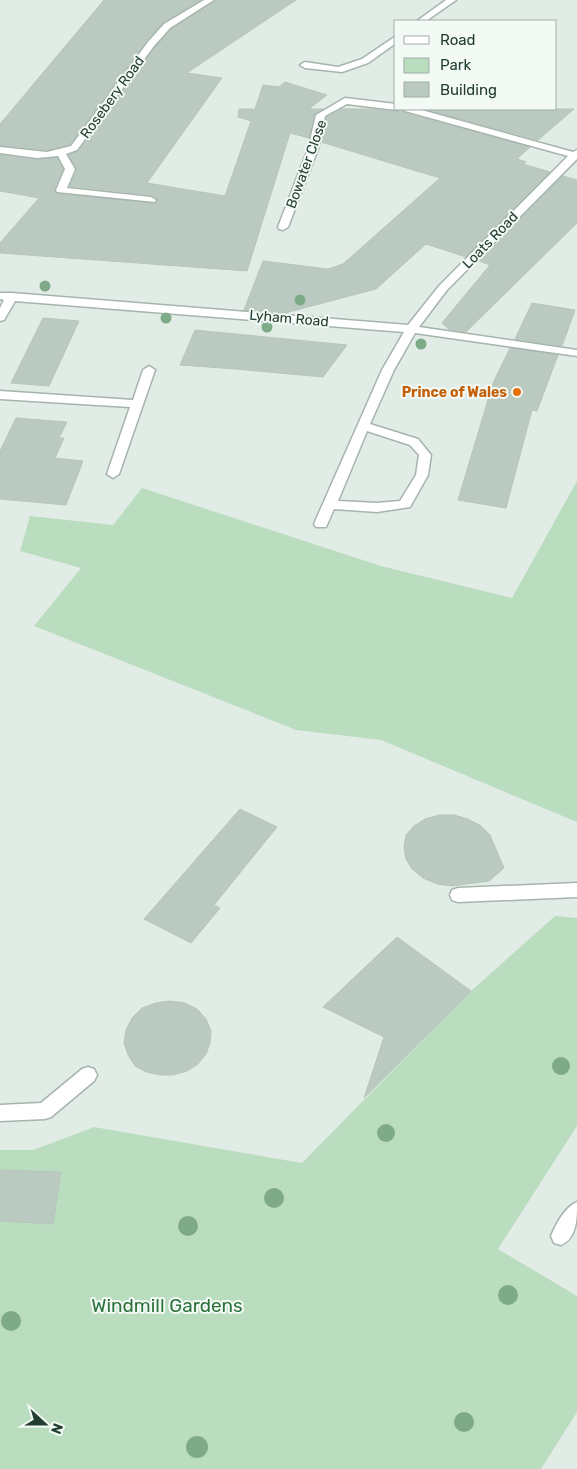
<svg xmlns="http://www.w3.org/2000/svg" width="577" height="1469" font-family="Rubik,sans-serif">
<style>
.green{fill:#bbddbf}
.building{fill:#bacac1;stroke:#b5c6bc}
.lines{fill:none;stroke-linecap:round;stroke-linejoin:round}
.minor-casing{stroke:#a5b4ac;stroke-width:3}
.minor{fill:#fff;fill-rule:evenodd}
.tree{fill:#7eaa88}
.food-dot{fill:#e8710a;stroke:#f3f9f5;stroke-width:2}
.labels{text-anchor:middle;stroke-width:4;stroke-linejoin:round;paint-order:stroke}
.far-street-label{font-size:14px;fill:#223d31;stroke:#f3f9f5}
.far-food-label{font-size:14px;font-weight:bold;fill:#c56008;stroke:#f3f9f5;text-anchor:end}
.near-park-label{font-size:19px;fill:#2d743c;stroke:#f3f9f5}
</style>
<rect width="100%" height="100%" fill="#e2ece6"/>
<g class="green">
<polygon points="577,481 577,822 381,740 296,730 34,626 81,568 20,551 30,516 113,525 142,488 381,566 512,598"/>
<polygon points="555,916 577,918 577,1126 498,1249 577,1296 577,1412 541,1469 0,1469 0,1150 33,1150 94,1127 302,1163 471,991"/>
</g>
<g class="building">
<polygon points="104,0 200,0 163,23 146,41 70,144 47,150 0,145 0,124"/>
<polygon points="216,0 296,0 187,73 222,78 147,183 225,196 251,121 238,117 239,109 255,109 263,85 279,87 285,82 327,95 309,109 323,109 314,115 309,138 290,133 247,271 0,253 0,243 39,198 0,191 0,155 37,160 57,158 63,169 54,189 57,194 157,203 158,199 151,195 70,186 77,170 69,155 79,151 155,47 171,29"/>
<polygon points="342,109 370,109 396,112 401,109 404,113 530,147 517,159 526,162 523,164 550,172 466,257 426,244 376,289 285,313 244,310 263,261 328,269 343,264 440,178 321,142 327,117"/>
<polygon points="424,109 574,109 538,140"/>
<polygon points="563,176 577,180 577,223 466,332 450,330 442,323 490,265 479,261"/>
<polygon points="532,303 575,310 562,346 515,339"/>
<polygon points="43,318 79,321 49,386 11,383"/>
<polygon points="195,330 347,345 323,377 236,369 180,365"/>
<polygon points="510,348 558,355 537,411 532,410 506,508 458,500 493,383"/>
<polygon points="16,418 67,422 59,438 64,438 55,458 83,461 66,505 0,499 0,451"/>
<polygon points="240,809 277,827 214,905 220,908 191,943 144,919"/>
<polygon points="439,815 454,815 468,819 481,826 490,835 504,868 489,881 452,886 437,884 423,878 412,869 406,859 404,847 406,835 414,826 425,819"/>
<polygon points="397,937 471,991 364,1098 384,1037 323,1007"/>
<polygon points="170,1001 185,1003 197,1009 206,1019 211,1031 210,1043 206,1054 198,1064 187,1071 173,1075 160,1075 146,1072 135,1066 128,1055 124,1043 126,1030 132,1018 142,1008 156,1003"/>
<polygon points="0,1170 61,1172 53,1224 0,1221"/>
</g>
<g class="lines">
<defs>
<g id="minor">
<polygon points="204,0 214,0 170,28 154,46 77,150 66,154 75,169 67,188 151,197 156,200 155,202 57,192 56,190 65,169 58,156 37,158 0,153 0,147 47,152 71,146 148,42 164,24"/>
<polygon points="446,0 456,0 426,21 417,21"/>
<polygon points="396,36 396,43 368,63 342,72 305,68 300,65 305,62 338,67 362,59"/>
<polygon points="345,98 396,104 396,109 399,109 396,110 347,104 325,116 318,149 288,227 283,230 279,229 278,227 308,149 316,115"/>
<path d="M 403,109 L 418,109 L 573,152 L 577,150 L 577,159 L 447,290 L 419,327 L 577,350 L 577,356 L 415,333 L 394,370 L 370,424 L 418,439 L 431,455 L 428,475 L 410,507 L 377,512 L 334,509 L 326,527 L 316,527 L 314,524 L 382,370 L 404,332 L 15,301 L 4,320 L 0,321 L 0,308 L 4,300 L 0,299 L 0,293 L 12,293 L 408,325 L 439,286 L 568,156 L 405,111 ZM 367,431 L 410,445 L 419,455 L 416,475 L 400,501 L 377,503 L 338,501 Z"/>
<polygon points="149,366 155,370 119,474 113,478 107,474 130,407 0,399 0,391 133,400 143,370"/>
<polygon points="577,883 577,897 458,902 452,900 450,895 452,890 458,888"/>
<polygon points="88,1067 94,1069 97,1075 94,1081 51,1117 45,1119 0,1121 0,1105 41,1103 82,1069"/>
<path d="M 577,1202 C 577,1219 577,1238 561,1245 L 554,1243 L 551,1236 C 556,1224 565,1207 577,1202 Z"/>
</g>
</defs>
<use href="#minor" class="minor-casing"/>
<use href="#minor" class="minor"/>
</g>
<g class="tree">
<circle cx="45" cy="286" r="5.5"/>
<circle cx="300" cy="300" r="5.5"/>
<circle cx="166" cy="318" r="5.5"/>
<circle cx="267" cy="327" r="5.5"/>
<circle cx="421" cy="344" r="5.5"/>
<circle cx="561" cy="1066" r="9"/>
<circle cx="386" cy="1133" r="9"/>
<circle cx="274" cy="1198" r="10"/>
<circle cx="188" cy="1226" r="10"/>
<circle cx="508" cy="1295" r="10"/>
<circle cx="11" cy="1321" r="10"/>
<circle cx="464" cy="1422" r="10"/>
<circle cx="197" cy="1447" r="11"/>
</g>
<circle class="food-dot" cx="517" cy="392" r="5"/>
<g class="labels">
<g class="far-street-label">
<text transform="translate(112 97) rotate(-54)" y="5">Rosebery Road</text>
<text transform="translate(306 164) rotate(-70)" y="5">Bowater Close</text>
<text transform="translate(490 240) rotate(-46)" y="5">Loats Road</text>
<text transform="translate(289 318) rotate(5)" y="5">Lyham Road</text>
</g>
<g class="far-food-label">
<text x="507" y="397">Prince of Wales</text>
</g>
<g class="near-park-label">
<text x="167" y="1312">Windmill Gardens</text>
</g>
</g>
<rect x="394" y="20" width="162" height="90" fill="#f3f9f5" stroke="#9faea7"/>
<rect x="404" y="36" width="25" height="8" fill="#ffffff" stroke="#9faea7"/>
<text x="440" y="45" font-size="15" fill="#223d31">Road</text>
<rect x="404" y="58" width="25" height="15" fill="#bbddbf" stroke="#9faea7"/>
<text x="440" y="70" font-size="15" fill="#223d31">Park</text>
<rect x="404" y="82" width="25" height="15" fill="#bacac1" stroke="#9faea7"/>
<text x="440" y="95" font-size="15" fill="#223d31">Building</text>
<g transform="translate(45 1424) rotate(111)" stroke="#f3f9f5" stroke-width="4" paint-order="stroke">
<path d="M0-4L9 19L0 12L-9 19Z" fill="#223d31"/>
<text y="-8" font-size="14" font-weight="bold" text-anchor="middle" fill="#223d31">N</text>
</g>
</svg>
